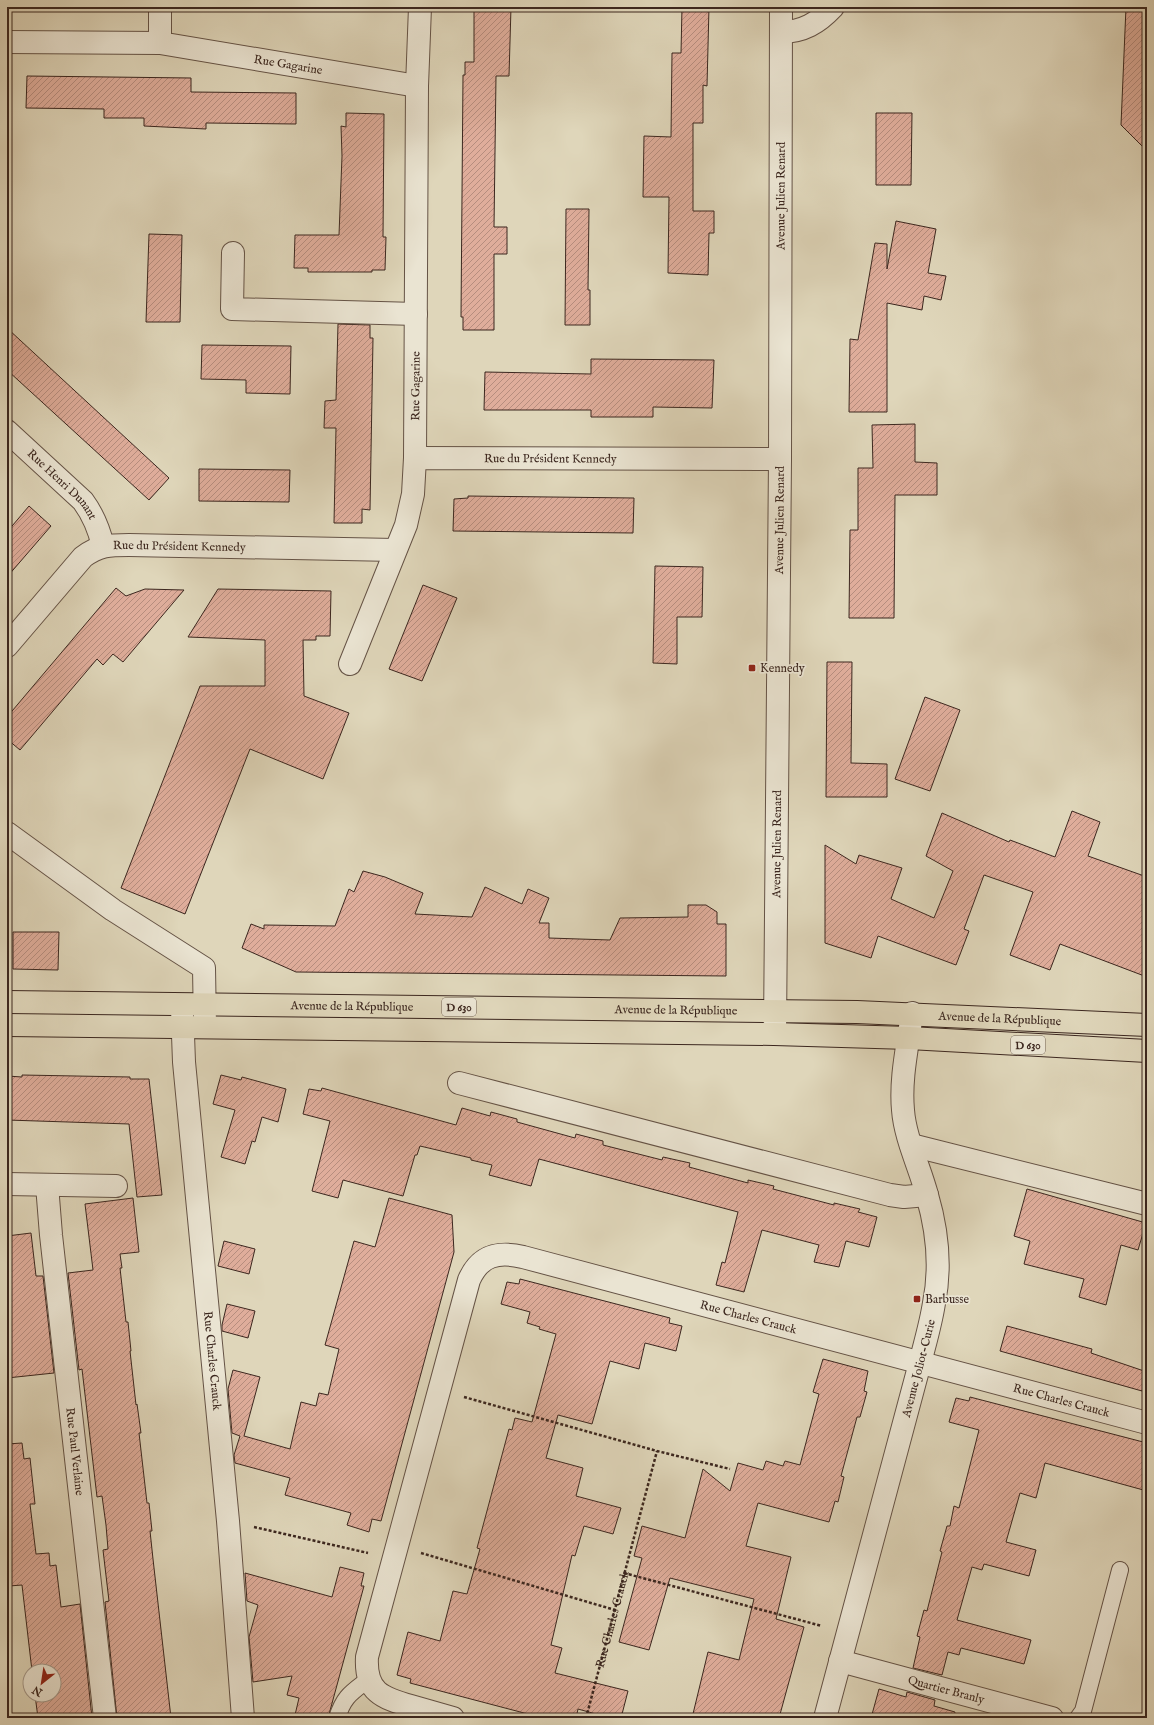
<svg xmlns="http://www.w3.org/2000/svg" width="1154" height="1725" font-family="'IM FELL English',serif">
<style>
.building{fill:url(#building-hatch);stroke:#3c271f}
.lines{fill:none;stroke-linecap:round;stroke-linejoin:round}
.lane-casing{stroke:#655346;stroke-width:18}
.street-casing{stroke:#655346;stroke-width:24}
.primary-casing{stroke:#3c271f;stroke-width:24}
.path{stroke:#3c271f;stroke-width:2.5;stroke-dasharray:3 2;stroke-linecap:butt}
.lane{stroke:#eae4d2;stroke-width:16}
.street{stroke:#eae4d2;stroke-width:22}
.primary{stroke:#dfd6ba;stroke-width:22}
.poi-dot{fill:#8f2418;stroke:#eae4d2;stroke-width:1.5}
.labels{text-anchor:middle;stroke-width:3.5;stroke-linejoin:round;paint-order:stroke}
.shield{fill:#eae4d2;stroke:#706055;stroke-width:1}
.shield-label{font-size:11px;font-weight:bold;fill:#3c271f}
.street-label{font-size:12px;fill:#3c271f;stroke:#eae4d2}
.poi-label{font-size:12px;fill:#3c271f;stroke:#eae4d2;text-anchor:start}
</style>
<defs>
<pattern id="building-hatch" width="6" height="6" patternUnits="userSpaceOnUse"><rect width="6" height="6" fill="#dfad9b"/><path d="M-1 1l2-2M0 6l6-6M5 7l2-2" fill="none" stroke="#b68d7e"/></pattern>
</defs>
<rect width="100%" height="100%" fill="#dfd6ba"/>
<filter id="stains"><feTurbulence type="fractalNoise" baseFrequency=".005" numOctaves="4"/><feColorMatrix values="0 0 0 0 .2 0 0 0 0 .09 0 0 0 0 .02 0 0 0 .5 -.17"/></filter>
<radialGradient id="worn" r=".72"><stop offset=".6" stop-color="#630" stop-opacity="0"/><stop offset="1" stop-color="#630" stop-opacity=".3"/></radialGradient>
<g class="building">
<polygon points="474,7 511,7 509,76 496,76 494,227 507,227 507,254 494,254 494,330 463,330 463,317 461,317 463,75 465,75 465,62 474,62"/>
<polygon points="682,7 709,7 707,86 703,85 703,123 693,123 693,211 714,211 714,233 709,233 708,275 668,273 669,197 643,197 644,136 671,137 672,53 681,53"/>
<polygon points="1126,7 1147,7 1147,151 1121,125"/>
<polygon points="27,76 191,78 191,92 296,93 296,124 206,123 206,129 144,126 144,118 104,118 104,109 26,108"/>
<polygon points="346,113 384,114 383,237 386,237 385,270 372,270 372,272 308,272 308,268 294,268 295,235 339,235 342,156 341,126 346,127"/>
<polygon points="876,113 912,113 911,185 876,185"/>
<polygon points="566,209 589,209 588,290 590,290 590,325 565,325"/>
<polygon points="896,221 936,229 928,273 946,276 941,300 924,296 922,310 887,303 887,412 849,412 850,339 858,340 875,243 887,244 887,269"/>
<polygon points="149,234 182,235 180,322 146,322"/>
<polygon points="338,324 370,325 370,338 373,338 370,510 362,509 362,523 334,523 336,428 324,428 325,401 336,400"/>
<polygon points="7,328 169,478 149,500 7,370"/>
<polygon points="202,345 291,346 290,394 246,393 246,380 201,379"/>
<polygon points="591,359 714,360 712,408 653,407 653,417 591,417 591,410 484,410 485,372 591,374"/>
<polygon points="915,424 915,462 937,463 937,495 895,495 894,618 849,618 850,530 858,530 858,468 873,468 872,425"/>
<polygon points="199,469 290,470 289,502 199,501"/>
<polygon points="468,496 634,498 633,533 453,531 454,499 468,498"/>
<polygon points="29,506 51,526 7,577 7,532"/>
<polygon points="655,566 703,567 702,617 677,617 677,664 653,663"/>
<polygon points="423,585 457,598 422,681 389,669"/>
<polygon points="116,588 126,596 145,589 184,590 123,662 113,654 103,665 97,659 20,750 7,739 7,717"/>
<polygon points="218,589 331,591 330,636 316,636 316,640 303,640 304,696 349,713 323,779 250,749 185,914 121,888 200,686 265,686 265,640 188,637"/>
<polygon points="827,662 852,662 851,763 887,764 887,797 826,797"/>
<polygon points="925,697 960,710 930,791 895,779"/>
<polygon points="1072,811 1100,822 1088,856 1147,877 1147,977 1060,944 1050,970 1010,955 1033,892 984,875 964,929 969,931 956,965 878,936 871,958 825,943 825,845 856,864 859,855 902,868 891,899 934,918 953,871 926,856 942,813 1009,842 1010,840 1055,857"/>
<polygon points="363,871 385,877 423,893 415,914 472,917 485,887 522,904 528,889 549,898 539,923 549,923 549,938 610,940 620,918 688,917 688,905 706,905 717,912 717,924 726,924 726,976 296,972 242,948 251,924 264,929 264,925 335,926 349,889 354,892"/>
<polygon points="13,932 59,932 58,970 13,969"/>
<polygon points="22,1075 130,1077 130,1079 149,1079 162,1195 137,1197 129,1124 7,1120 7,1076 22,1077"/>
<polygon points="221,1075 241,1080 242,1077 286,1089 278,1122 262,1117 255,1142 252,1141 245,1164 221,1157 235,1110 213,1104"/>
<polygon points="322,1088 456,1125 462,1108 490,1116 491,1112 517,1119 517,1122 575,1138 576,1134 603,1141 603,1145 662,1160 663,1157 690,1163 689,1167 748,1183 748,1180 774,1186 773,1189 834,1205 834,1203 860,1209 858,1212 877,1217 869,1247 846,1241 839,1267 814,1262 819,1245 762,1230 744,1292 716,1285 722,1262 725,1263 738,1212 539,1159 531,1186 489,1175 492,1165 471,1160 471,1158 420,1146 417,1155 415,1155 403,1196 343,1180 338,1198 312,1191 330,1121 303,1114 309,1089 321,1091"/>
<polygon points="1027,1189 1146,1223 1138,1250 1121,1245 1106,1305 1079,1297 1084,1279 1024,1264 1030,1241 1014,1236"/>
<polygon points="133,1198 139,1252 120,1254 122,1268 120,1268 126,1322 128,1322 131,1351 130,1351 136,1405 137,1404 141,1433 139,1433 147,1503 149,1503 152,1531 150,1531 153,1559 171,1718 117,1718 105,1602 109,1601 103,1550 108,1549 106,1525 102,1496 97,1497 82,1369 79,1370 68,1273 93,1270 85,1204"/>
<polygon points="389,1198 452,1215 454,1252 381,1521 372,1519 369,1532 347,1525 351,1513 285,1495 290,1478 235,1463 234,1455 240,1436 232,1433 228,1389 233,1370 260,1377 244,1436 290,1449 301,1402 316,1406 319,1393 328,1395 339,1349 325,1345 354,1241 375,1247"/>
<polygon points="31,1233 36,1276 43,1276 54,1373 7,1378 7,1236"/>
<polygon points="224,1241 255,1249 249,1274 218,1266"/>
<polygon points="520,1279 670,1318 669,1323 682,1326 676,1351 645,1343 639,1369 610,1361 592,1424 558,1415 546,1458 583,1468 576,1496 621,1508 613,1534 584,1526 575,1556 572,1555 551,1645 562,1648 555,1673 628,1691 621,1718 610,1718 578,1709 576,1718 543,1718 410,1683 411,1679 397,1675 408,1632 440,1641 453,1591 467,1594 480,1549 477,1548 509,1429 512,1430 515,1418 532,1422 556,1334 539,1329 540,1327 527,1323 530,1312 501,1304 507,1282 519,1284"/>
<polygon points="227,1304 255,1311 248,1338 222,1331 222,1325"/>
<polygon points="1007,1326 1092,1349 1091,1353 1147,1372 1142,1391 1000,1351"/>
<polygon points="823,1359 868,1371 864,1391 867,1392 860,1417 857,1417 841,1476 844,1477 838,1502 835,1501 829,1522 758,1503 746,1546 791,1557 776,1619 804,1627 779,1718 692,1718 708,1652 739,1660 754,1599 670,1578 649,1650 619,1642 642,1558 634,1556 642,1526 685,1538 703,1469 730,1491 738,1463 763,1470 766,1461 783,1466 785,1461 800,1465 819,1394 813,1392"/>
<polygon points="970,1397 1147,1443 1147,1491 1045,1463 1036,1498 1020,1493 1006,1542 1036,1550 1029,1576 984,1564 982,1570 972,1567 957,1620 1031,1640 1024,1664 961,1648 959,1655 948,1652 942,1675 913,1668 920,1637 917,1636 924,1610 927,1611 942,1552 940,1551 947,1526 950,1526 954,1506 959,1508 979,1430 949,1422 956,1398 969,1401"/>
<polygon points="22,1443 24,1459 30,1458 35,1504 30,1504 36,1554 49,1553 50,1566 56,1565 61,1607 80,1604 92,1718 38,1718 35,1695 54,1695 54,1671 32,1671 22,1585 9,1586 7,1569 7,1444"/>
<polygon points="340,1567 364,1573 361,1586 364,1586 328,1718 308,1718 295,1715 299,1698 287,1695 292,1676 253,1682 249,1637 258,1605 247,1601 245,1573 332,1597"/>
<polygon points="879,1689 906,1697 907,1692 935,1700 934,1706 955,1712 954,1718 871,1718"/>
</g>
<g class="lines">
<defs>
<g id="lane">
<path d="M 337,1718 C 344,1696 351,1693 369,1679"/>
<polyline points="1078,1718 1083,1711 1120,1570"/>
</g>
<g id="street">
<path id="s2" d="M 160,7 L 160,43 L 417,86"/>
<path d="M 781,32 C 803,32 818,23 833,7"/>
<polyline points="7,42 160,43"/>
<polyline points="233,253 232,309 416,314"/>
<path id="s3" d="M 7,431 L 83,501 C 94,516 99,529 103,546"/>
<path id="s4" d="M 415,458 L 417,86 L 420,7"/>
<path id="s5" d="M 7,646 L 83,557 C 99,545 109,545 129,545 L 395,550"/>
<path id="s6" d="M 350,664 L 406,525 L 413,494 L 415,458 L 780,459"/>
<polyline points="7,833 113,910 204,968 205,1027"/>
<path id="s7" d="M 182,1008 L 184,1062 L 228,1521 L 243,1718"/>
<path id="s8" d="M 775,1030 L 780,459 L 781,7"/>
<polyline points="459,1083 890,1195 904,1197 927,1195"/>
<polyline points="911,1145 1147,1204"/>
<polyline points="7,1184 116,1186"/>
<path id="s9" d="M 47,1185 L 51,1235 L 105,1718"/>
<path id="s10" d="M 840,1661 L 1052,1718"/>
<path id="s11" d="M 453,1718 C 439,1714 425,1710 411,1706 C 382,1698 365,1692 367,1657 L 469,1280 C 480,1255 498,1251 523,1257 L 1147,1423"/>
<path id="s12" d="M 825,1718 L 920,1363 C 925,1343 931,1323 934,1303 C 941,1268 937,1229 927,1195 C 920,1168 905,1138 903,1110 C 900,1078 908,1045 912,1013"/>
</g>
<g id="primary">
<path id="s13" d="M 7,1002 L 857,1012 L 1147,1025"/>
<polyline points="7,1025 774,1034 909,1038 1147,1051"/>
</g>
</defs>
<use href="#lane" class="lane-casing"/>
<use href="#street" class="street-casing"/>
<use href="#primary" class="primary-casing"/>
<g class="path">
<polyline points="464,1397 657,1451 730,1469"/>
<polyline points="254,1527 368,1553"/>
<polyline points="421,1553 615,1610"/>
<polyline points="624,1573 822,1626"/>
<path id="s1" d="M 586,1718 L 657,1451"/>
</g>
<use href="#lane" class="lane"/>
<use href="#street" class="street"/>
<use href="#primary" class="primary"/>
</g>
<g class="poi-dot">
<rect x="748" y="664" width="8" height="8" rx="2"/>
<rect x="913" y="1295" width="8" height="8" rx="2"/>
</g>
<g class="labels">
<g class="shield">
<rect x="442" y="998" width="34" height="18" rx="3"/>
<rect x="1011" y="1036" width="34" height="18" rx="3"/>
</g>
<g class="shield-label">
<text x="459" y="1011">D 630</text>
<text x="1028" y="1049">D 630</text>
</g>
<g class="street-label">
<text dy="4" stroke="none"><textPath href="#s2" startOffset="166">Rue Gagarine</textPath></text>
<text dy="4" stroke="none"><textPath href="#s8" startOffset="834">Avenue Julien Renard</textPath></text>
<text dy="4" stroke="none"><textPath href="#s4" startOffset="72">Rue Gagarine</textPath></text>
<text dy="4" stroke="none"><textPath href="#s6" startOffset="353">Rue du Président Kennedy</textPath></text>
<text dy="4" stroke="none"><textPath href="#s3" startOffset="77">Rue Henri Dunant</textPath></text>
<text dy="4" stroke="none"><textPath href="#s8" startOffset="510">Avenue Julien Renard</textPath></text>
<text dy="4" stroke="none"><textPath href="#s5" startOffset="216">Rue du Président Kennedy</textPath></text>
<text dy="4" stroke="none"><textPath href="#s8" startOffset="186">Avenue Julien Renard</textPath></text>
<text dy="4" stroke="none"><textPath href="#s13" startOffset="345">Avenue de la République</textPath></text>
<text dy="4" stroke="none"><textPath href="#s13" startOffset="669">Avenue de la République</textPath></text>
<text dy="4" stroke="none"><textPath href="#s13" startOffset="993">Avenue de la République</textPath></text>
<text dy="4" stroke="none"><textPath href="#s11" startOffset="807">Rue Charles Crauck</textPath></text>
<text dy="4" stroke="none"><textPath href="#s7" startOffset="354">Rue Charles Crauck</textPath></text>
<text dy="4" stroke="none"><textPath href="#s12" startOffset="362">Avenue Joliot-Curie</textPath></text>
<text dy="4" stroke="none"><textPath href="#s11" startOffset="1131">Rue Charles Crauck</textPath></text>
<text dy="4" stroke="none"><textPath href="#s9" startOffset="268">Rue Paul Verlaine</textPath></text>
<text dy="4" stroke="none"><textPath href="#s1" startOffset="102">Rue Charles Crauck</textPath></text>
<text dy="4" stroke="none"><textPath href="#s10" startOffset="110">Quartier Branly</textPath></text>
</g>
<g class="poi-label">
<text x="760" y="672">Kennedy</text>
<text x="925" y="1303">Barbusse</text>
</g>
</g>
<rect width="1154" height="1725" fill="none" stroke="#dfd6ba" stroke-width="24"/>
<rect x="8" y="8" width="1138" height="1709" fill="none" stroke="#3c271f" stroke-width="2"/>
<rect x="12" y="12" width="1130" height="1701" fill="none" stroke="#3c271f"/>
<g transform="translate(42 1683) rotate(210)"><circle r="19" fill="#eae4d2" stroke="#a4988a"/>
<path d="M0-3L7 15L0 10L-7 15Z" fill="#8f2418"/>
<text y="-6" font-size="11" font-weight="bold" text-anchor="middle" fill="#3c271f">N</text>
</g>
<rect width="100%" height="100%" filter="url(#stains)"/>
<rect width="100%" height="100%" fill="url(#worn)"/>
</svg>
